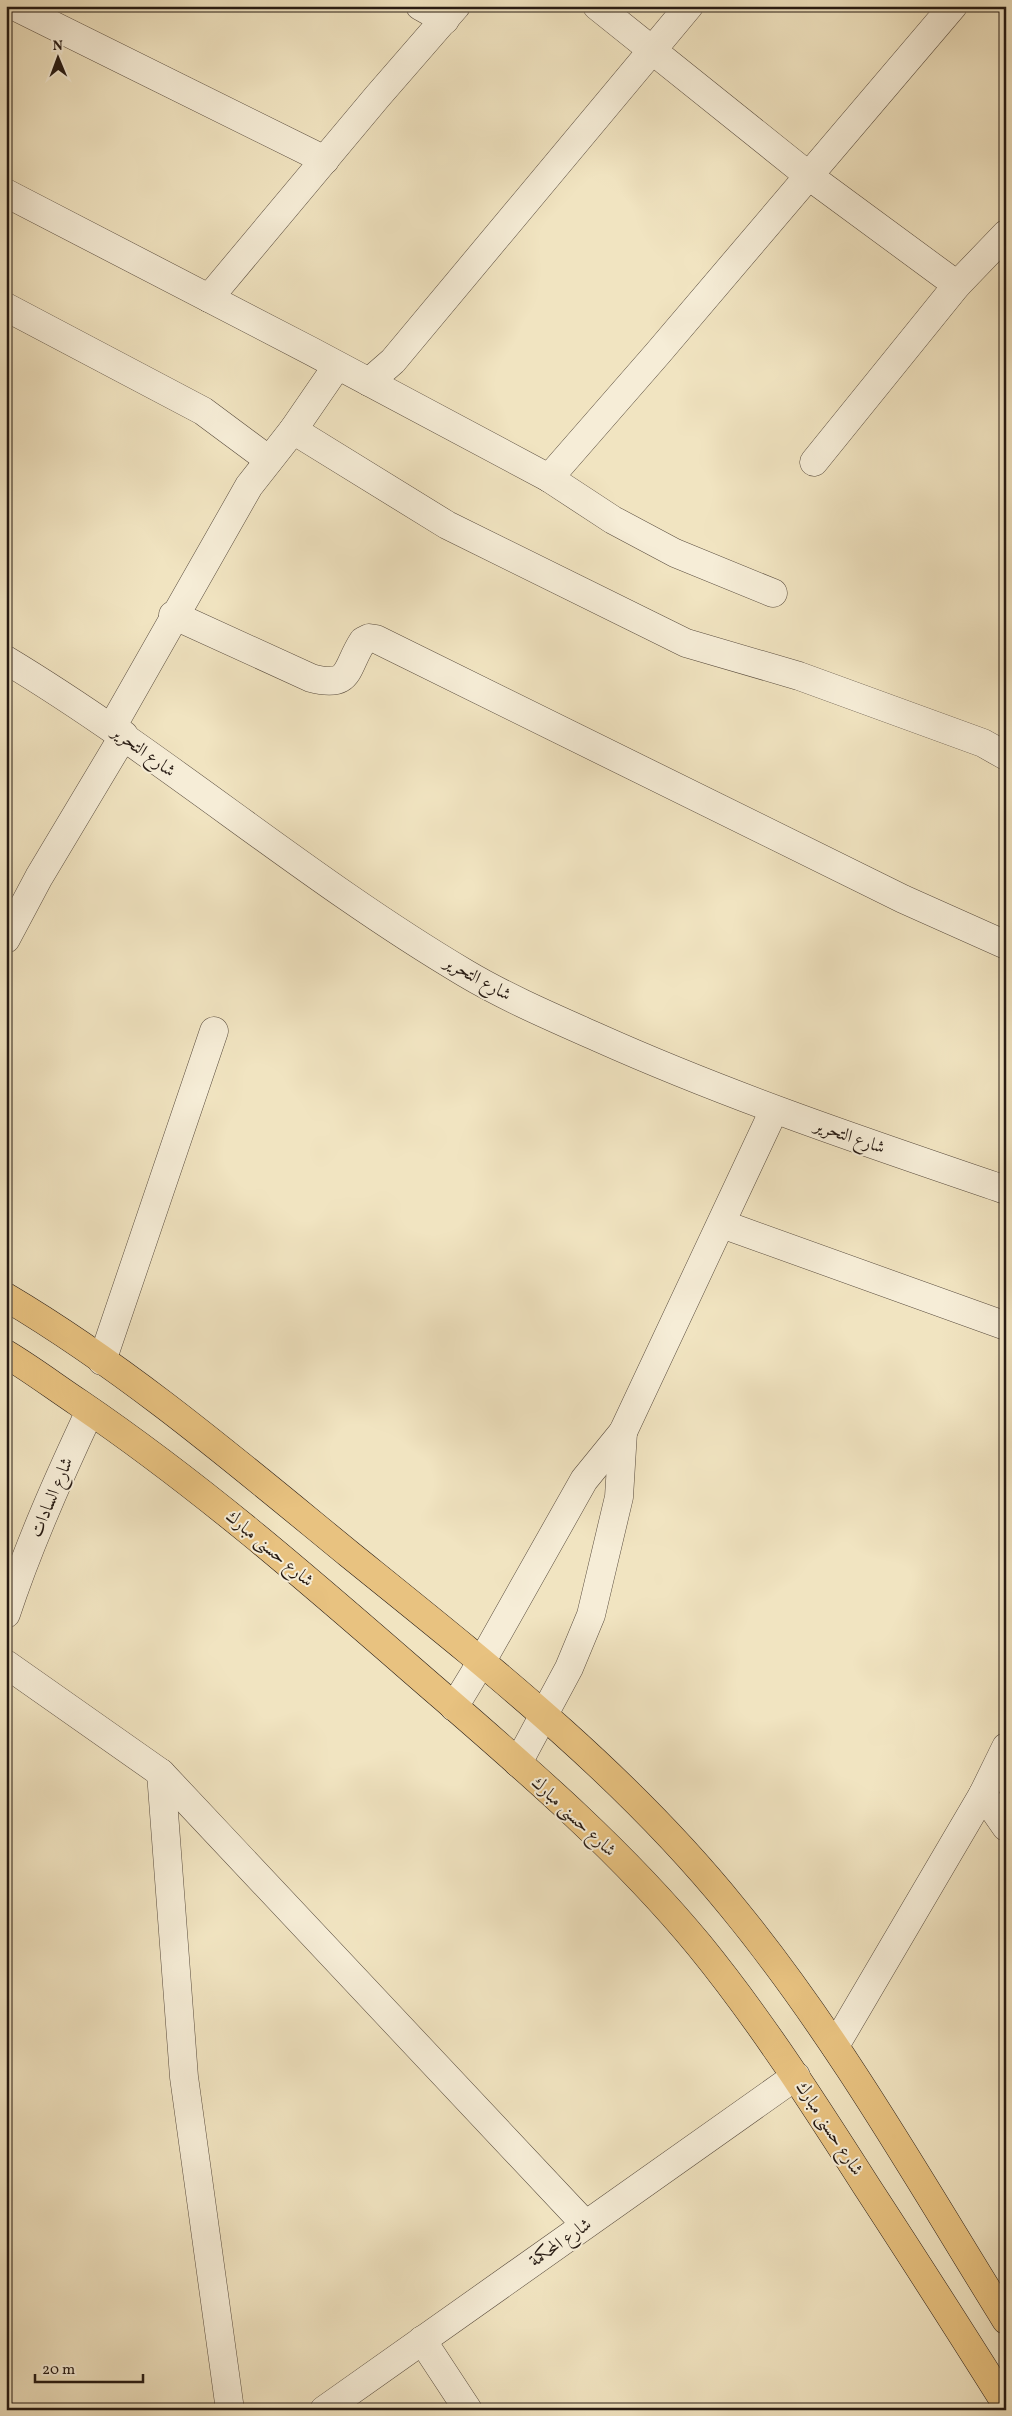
<svg xmlns="http://www.w3.org/2000/svg" width="1012" height="2416" font-family="Vollkorn,Amiri,serif">
<style>
.lines{fill:none;stroke-linecap:round;stroke-linejoin:round}
.minor-casing{stroke:#594c3e;stroke-width:29}
.major-casing{stroke:#261a13;stroke-width:29}
.minor{stroke:#f6edd7;stroke-width:28}
.major{stroke:#e8c280;stroke-width:28}
.labels{text-anchor:middle;stroke-width:4;stroke-linejoin:round;paint-order:stroke}
.street-label{font-size:18px;fill:#261a13;stroke:#f6edd7}
</style>
<rect width="100%" height="100%" fill="#f1e4c1"/>
<filter id="stains"><feTurbulence type="fractalNoise" baseFrequency=".004" numOctaves="4"/><feColorMatrix values="0 0 0 0 .2 0 0 0 0 .09 0 0 0 0 .02 0 0 0 .5 -.17"/></filter>
<radialGradient id="worn" r=".72"><stop offset=".6" stop-color="#630" stop-opacity="0"/><stop offset="1" stop-color="#630" stop-opacity=".3"/></radialGradient>
<g class="lines">
<defs>
<g id="minor">
<polyline points="14,6 325,160"/>
<polyline points="420,6 445,20"/>
<polyline points="597,6 809,176 957,285"/>
<polyline points="6,193 311,351 549,478 613,520 675,553 773,593"/>
<polyline points="209,298 377,97 456,6"/>
<polyline points="6,307 203,411 269,460"/>
<polyline points="369,382 393,361 689,6"/>
<polyline points="293,430 447,525 686,643 799,676 983,743 1006,756"/>
<polyline points="814,462 957,285 1006,234"/>
<polyline points="549,478 658,353 953,6"/>
<path d="M 173,615 L 311,678 C 352,689 345,668 363,641 L 369,638 L 376,639 L 903,899 L 1006,945"/>
<path d="M 6,660 C 165,756 305,878 465,973 C 507,998 554,1018 599,1038 C 731,1097 868,1143 1006,1190"/>
<polyline points="112,727 249,486 293,430 337,366"/>
<polyline points="6,939 39,877 124,735"/>
<polyline points="722,1224 1006,1326"/>
<polyline points="102,1361 214,1031"/>
<path d="M 6,1614 C 29,1544 59,1477 90,1411"/>
<polyline points="6,1664 161,1773 585,2224"/>
<polyline points="454,1707 482,1661 584,1480 623,1432 774,1110"/>
<polyline points="1006,1747 983,1794 1006,1827"/>
<polyline points="518,1763 569,1668 591,1615 619,1497 623,1432"/>
<polyline points="161,1773 184,2077 230,2410"/>
<polyline points="835,2046 983,1794"/>
<polyline points="422,2340 468,2410"/>
<polyline points="324,2410 796,2076"/>
</g>
<g id="major">
<path d="M 6,1297 C 129,1370 239,1464 349,1554 C 484,1663 623,1772 733,1908 C 837,2035 919,2180 1006,2320"/>
<path d="M 6,1354 C 31,1369 55,1387 79,1403 C 198,1484 304,1576 412,1670 C 512,1757 615,1843 699,1945 C 761,2021 814,2104 867,2187 C 914,2259 960,2331 1006,2404"/>
</g>
</defs>
<use href="#minor" class="minor-casing"/>
<use href="#major" class="major-casing"/>
<use href="#minor" class="minor"/>
<use href="#major" class="major"/>
</g>
<g class="labels">
<g class="street-label">
<text transform="translate(144 751) rotate(36)" y="6">شارع التحرير</text>
<text transform="translate(478 978) rotate(29)" y="6">شارع التحرير</text>
<text transform="translate(850 1136) rotate(19)" y="6">شارع التحرير</text>
<text transform="translate(51 1497) rotate(-67)" y="6">شارع السادات</text>
<text transform="translate(270 1548) rotate(40)" y="6">شارع حسنى مبارك</text>
<text transform="translate(574 1816) rotate(43)" y="6">شارع حسنى مبارك</text>
<text transform="translate(830 2128) rotate(57)" y="6">شارع حسنى مبارك</text>
<text transform="translate(560 2242) rotate(-35)" y="6">شارع المحكمة</text>
</g>
</g>
<rect width="1012" height="2416" fill="none" stroke="#f1e4c1" stroke-width="25"/>
<rect x="8" y="8" width="997" height="2401" fill="none" stroke="#261a13" stroke-width="2.5"/>
<rect x="12" y="12" width="987" height="2391" fill="none" stroke="#261a13"/>
<g transform="translate(58 58) rotate(359)" stroke="#f6edd7" stroke-width="4" paint-order="stroke">
<path d="M0-4L9 19L0 12L-9 19Z" fill="#261a13"/>
<text y="-8" font-size="14" font-weight="bold" text-anchor="middle" fill="#261a13">N</text>
</g>
<path d="M35 2374v8h108v-8" fill="none" stroke="#261a13" stroke-width="2.5"/>
<text x="42" y="2374" font-size="15" fill="#261a13" stroke="#f6edd7" stroke-width="4" paint-order="stroke">20 m</text>
<rect width="100%" height="100%" filter="url(#stains)"/>
<rect width="100%" height="100%" fill="url(#worn)"/>
</svg>
